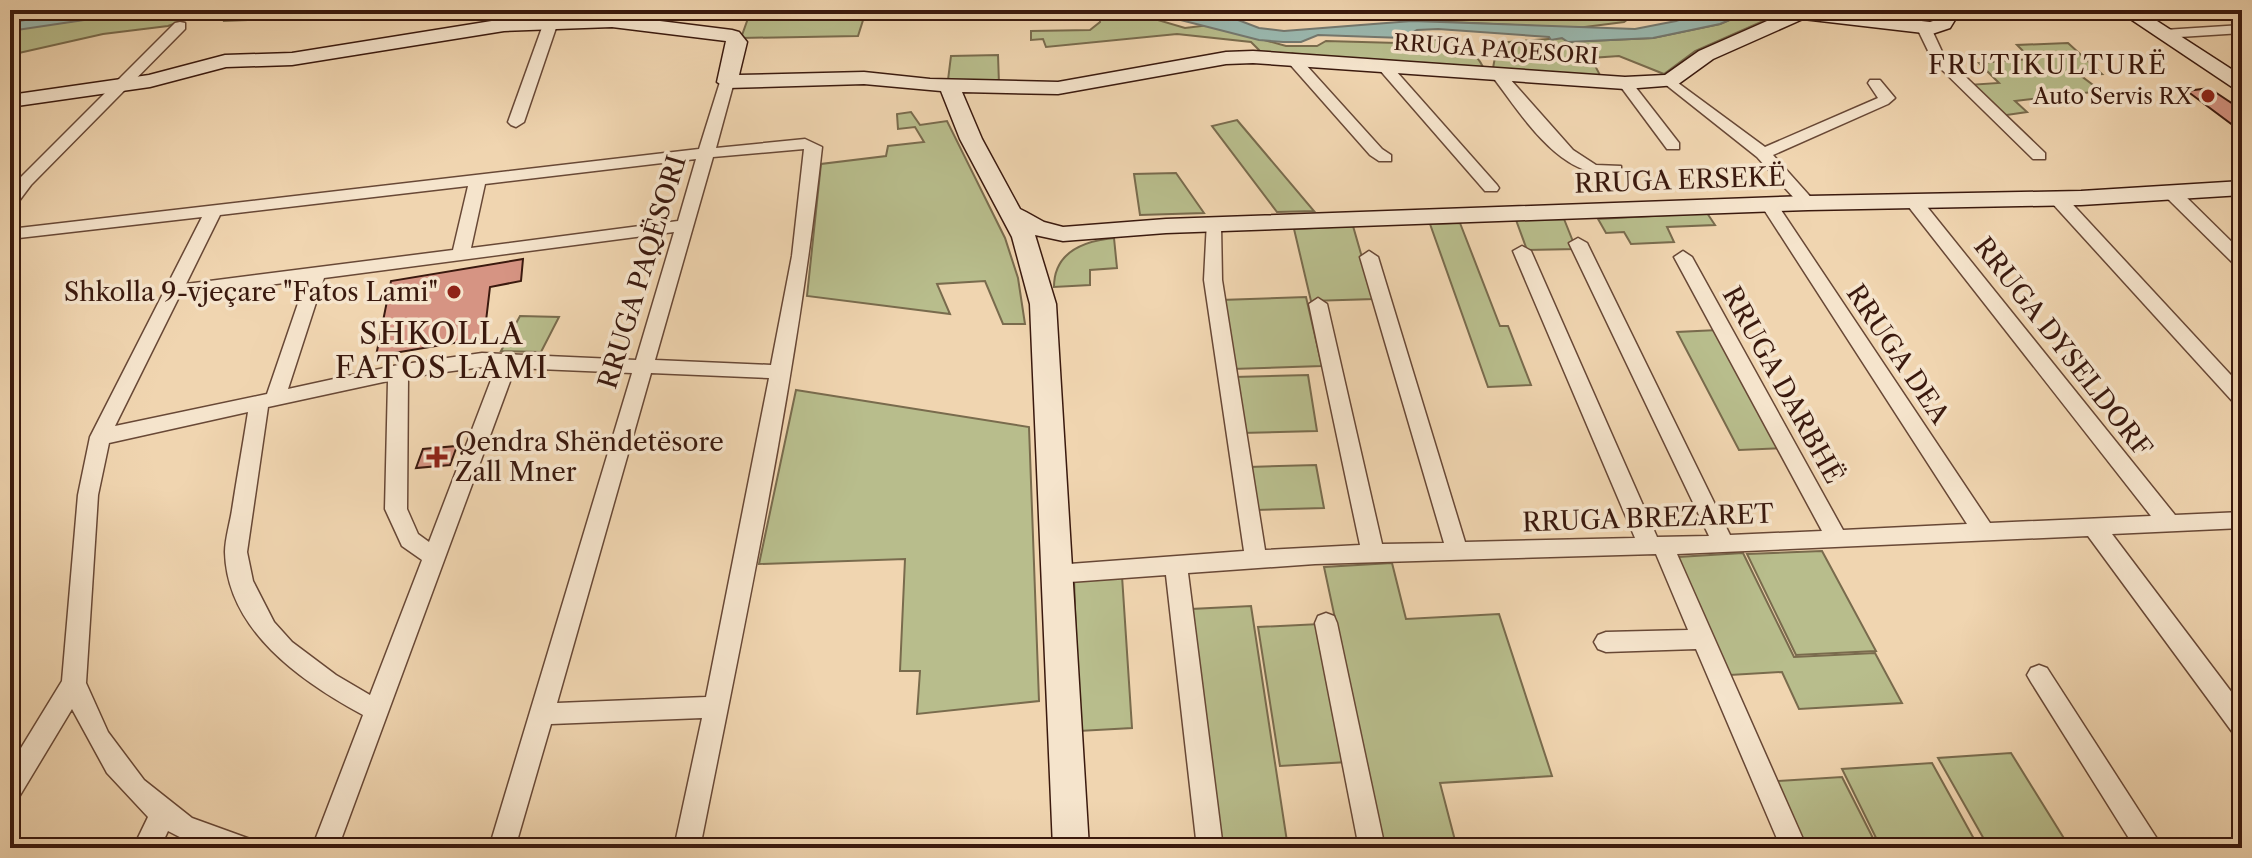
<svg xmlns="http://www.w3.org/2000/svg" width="2252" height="858" font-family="'Libre Caslon Text',serif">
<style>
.green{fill:#b8bd8c;stroke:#796b4d;stroke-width:2}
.water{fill:#9ab8af;stroke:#74786f;stroke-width:2}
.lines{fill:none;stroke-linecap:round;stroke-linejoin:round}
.shore{stroke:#6a685e;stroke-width:2}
.building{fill:#d69483;stroke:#3a190e;stroke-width:2}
.street-casing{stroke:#684836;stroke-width:3}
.secondary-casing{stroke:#3a190e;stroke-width:3}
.street{fill:#f5e4cc;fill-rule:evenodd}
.secondary{fill:#f5e4cc;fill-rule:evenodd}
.poi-dot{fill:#8f2418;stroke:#f5e4cc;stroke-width:3}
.labels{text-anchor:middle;stroke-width:7;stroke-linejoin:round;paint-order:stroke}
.far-street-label{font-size:22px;fill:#3a190e;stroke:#f5e4cc}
.far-poi-label{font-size:22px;fill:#3a190e;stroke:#f5e4cc;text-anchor:end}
.far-quarter-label{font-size:26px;letter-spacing:2px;fill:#3a190e;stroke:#f5e4cc}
.street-label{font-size:26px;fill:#3a190e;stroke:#f5e4cc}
.poi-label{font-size:26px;fill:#3a190e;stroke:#f5e4cc;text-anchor:end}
.quarter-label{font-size:30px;letter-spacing:2px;fill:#3a190e;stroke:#f5e4cc}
</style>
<rect width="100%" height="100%" fill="#f0d5b0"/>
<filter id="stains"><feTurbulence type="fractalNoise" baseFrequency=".0025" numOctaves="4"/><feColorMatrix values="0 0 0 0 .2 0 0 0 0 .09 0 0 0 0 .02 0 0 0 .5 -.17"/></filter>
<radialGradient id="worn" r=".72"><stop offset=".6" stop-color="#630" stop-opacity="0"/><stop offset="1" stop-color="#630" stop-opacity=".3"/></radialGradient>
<g class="green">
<polygon points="151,10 277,10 248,20 224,21 225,14 196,16 168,26 103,34 10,55 10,30"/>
<polygon points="751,10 915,10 865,14 858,36 741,38"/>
<path d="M 1096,10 L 1124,10 L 1185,28 L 1210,25 L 1286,46 L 1317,46 L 1326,41 L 1398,43 L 1403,38 C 1434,40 1468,36 1483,67 L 1262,53 L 1251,42 L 1177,34 L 1046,47 L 1043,39 L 1031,40 L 1031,31 L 1090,30 L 1100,22 L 1099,12 Z"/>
<polygon points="1396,10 1640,10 1624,22 1577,28 1427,21"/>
<polygon points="1753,10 1786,11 1695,51 1664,74 1619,56 1591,58 1601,77 1493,68 1496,52 1508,42 1562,38 1568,42 1653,38 1720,24"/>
<polygon points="2068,43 2102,74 2080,75 2101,91 2015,101 2027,112 2000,116 1967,85 1999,83 1979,63 2031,59 2017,45"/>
<polygon points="998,55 999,84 948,80 951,56"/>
<polygon points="911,112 920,125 947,121 1005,238 1018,278 1025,324 1003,324 985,281 937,284 950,314 807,296 821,164 886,156 888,146 924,142 915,127 898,129 897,114"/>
<polygon points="1237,120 1314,211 1277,212 1212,126"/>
<polygon points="1176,173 1204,213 1140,215 1134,174"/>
<polygon points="1707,213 1715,225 1667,227 1674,242 1631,244 1624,232 1606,233 1598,219"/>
<polygon points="1564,219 1576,249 1527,250 1516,220"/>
<polygon points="1460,223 1500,326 1508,326 1531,385 1488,387 1430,224"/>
<polygon points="1353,226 1374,299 1311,301 1294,229"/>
<path d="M 1114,238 L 1117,268 L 1090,270 L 1090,285 L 1054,287 C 1054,252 1083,241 1114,238 Z"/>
<polygon points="1306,297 1322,366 1232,369 1221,300"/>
<polygon points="520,316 559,317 541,352 501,351"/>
<polygon points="1718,330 1784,448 1739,450 1677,332"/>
<polygon points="1308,375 1317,431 1241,433 1234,377"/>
<polygon points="796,390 1029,427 1039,701 917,714 920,671 900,671 905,559 759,564"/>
<polygon points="1316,465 1324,508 1256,510 1249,467"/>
<polygon points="1822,551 1876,651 1796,655 1747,554"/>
<polygon points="1743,553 1794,657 1875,653 1902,703 1799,709 1782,672 1730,675 1678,557"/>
<polygon points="1392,563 1406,619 1499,614 1552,776 1440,783 1457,848 1384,848 1324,567"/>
<polygon points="1122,576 1132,728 1079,731 1074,578"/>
<polygon points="1251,606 1288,848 1218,848 1191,609"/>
<polygon points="1320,624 1348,762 1280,766 1258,627"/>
<polygon points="2011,753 2070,848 1989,848 1938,758"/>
<polygon points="1932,763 1979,848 1881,848 1842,769"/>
<polygon points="1842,777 1878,848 1807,848 1776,781"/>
</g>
<g class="water">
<polygon points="10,10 151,10 17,30 10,30"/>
<polygon points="1124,10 1166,10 1186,16 1176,10 1212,10 1259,28 1284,31 1412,21 1635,29 1676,21 1708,10 1753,10 1720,24 1653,38 1568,42 1562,38 1551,40 1549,37 1438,29 1417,30 1403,38 1318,35 1301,42 1283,42 1259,40 1161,15"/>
</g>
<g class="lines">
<polyline class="shore" points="10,22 100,10"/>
</g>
<g class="building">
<polygon points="2209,88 2242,110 2242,132 2187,91"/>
<polygon points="523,259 521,281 490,287 484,338 376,356 391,281"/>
<polygon points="457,446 450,465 416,468 423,449"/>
</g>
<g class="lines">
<defs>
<g id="street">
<polygon points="551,18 558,22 524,122 516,127 511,125 508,122 544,22"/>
<polygon points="180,22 185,23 185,29 31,185 16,205 10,206 10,190 19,179 175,23"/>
<polygon points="1924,24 1931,28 1944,56 2045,153 2045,159 2033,159 1933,61 1917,28"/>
<polygon points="2242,25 2242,33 2164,38 2157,34 2164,30"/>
<polygon points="1292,54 1297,55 1382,149 1391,155 1391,161 1379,161 1370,155 1287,61 1285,58"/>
<polygon points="1383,61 1388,62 1497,185 1499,188 1497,191 1485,191 1378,68 1376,65"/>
<path d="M 1497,69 L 1502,70 L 1573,150 L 1596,165 L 1621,166 L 1621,172 C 1564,186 1522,115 1492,76 L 1490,73 Z"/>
<polygon points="1670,77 1765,147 1878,98 1868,83 1870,80 1880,80 1895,98 1888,104 1773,155 1816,203 1808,208 1802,207 1757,157 1665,84 1665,78"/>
<path d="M 727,78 L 734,82 L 716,148 L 805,139 L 822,147 C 796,383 746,616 700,848 L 674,848 L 702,718 L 551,724 L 515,848 L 489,848 L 632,373 L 515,368 L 338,848 L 312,848 L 363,715 C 302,682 227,631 225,552 C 225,539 230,523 232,510 C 237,477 243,444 248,412 L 109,443 L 98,495 L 86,683 L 108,732 L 144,780 L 192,818 L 250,839 L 254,848 L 201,848 L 168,831 L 160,848 L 133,848 L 148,817 L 107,773 L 72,709 L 19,797 L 10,801 L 10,766 L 62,681 L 78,495 L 90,437 L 202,217 L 10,239 L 10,229 L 699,149 L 720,82 ZM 804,149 L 792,256 L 771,365 L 655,360 L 713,157 ZM 696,159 L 678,221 L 471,248 L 485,184 ZM 468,186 L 453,250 L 186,284 L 220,215 ZM 674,232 L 636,360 L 482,353 L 398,365 L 288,389 L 324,278 ZM 306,280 L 267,394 L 115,426 L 179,297 ZM 482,367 L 496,367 L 429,542 L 418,534 L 407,509 L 408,377 ZM 651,373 L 769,378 L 706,697 L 557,703 ZM 388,381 L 385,509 L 402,546 L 422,560 L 370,695 L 336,675 L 292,642 L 274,622 L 253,581 L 247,552 L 268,407 Z"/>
<polygon points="1625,79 1630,80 1679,143 1679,149 1667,149 1618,83"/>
<polygon points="2172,188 2178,189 2242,252 2242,268 2236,266 2166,197 2164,193"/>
<polygon points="2058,194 2064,195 2242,387 2242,406 2235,404 2052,203 2050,199"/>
<polygon points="1914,197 1920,198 2175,515 2242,512 2242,528 2112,534 2242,706 2242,736 2233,733 2088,536 1677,554 1807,848 1781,848 1696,649 1606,652 1598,649 1594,642 1598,635 1606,632 1688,630 1656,554 1315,564 1188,573 1223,848 1197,848 1166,575 1056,583 1048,580 1045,574 1048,568 1056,565 1244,551 1204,280 1207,221 1219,221 1221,225 1222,280 1265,550 1360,545 1309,304 1318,298 1327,304 1382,544 1444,543 1360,257 1369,251 1378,257 1465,542 1635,538 1513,251 1522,246 1531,251 1657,537 1709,536 1569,243 1578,238 1587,243 1730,535 1822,531 1674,257 1683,251 1692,257 1843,530 1967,524 1761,205 1769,200 1775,201 1990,523 2151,516 1908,206 1906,202"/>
<polygon points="1326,613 1334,616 1337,623 1385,848 1359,848 1315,623 1318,616"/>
<polygon points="2039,665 2047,668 2163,848 2135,848 2031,682 2027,675 2031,668"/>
</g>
<g id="secondary">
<polygon points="1792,10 1826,10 1930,22 1936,20 1941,10 1961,10 1950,28 1932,34 1803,19 1713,59 1677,85 1625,89 1253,63 1226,64 1058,94 962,92 982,139 1020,209 1026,212 1044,222 1063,227 1166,219 1808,196 2081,191 2242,181 2242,195 2081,205 1808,210 1166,233 1063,241 1035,235 1056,304 1089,848 1053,848 1030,304 1012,237 960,139 941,91 864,84 727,88 717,82 726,41 612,27 504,31 292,65 226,67 150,87 10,107 10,95 149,75 225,55 292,53 504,19 612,15 732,30 739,32 747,42 739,75 864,72 930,79 1058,82 1226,52 1253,51 1625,77 1665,75 1699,51"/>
<polygon points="2117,10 2140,10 2242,76 2242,91 2235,89"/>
</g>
</defs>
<use href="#street" class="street-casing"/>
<use href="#secondary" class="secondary-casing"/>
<use href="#street" class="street"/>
<use href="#secondary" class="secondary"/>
</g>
<g class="poi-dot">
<circle cx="2208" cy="96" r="8"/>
<circle cx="454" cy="292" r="8"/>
<path d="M433 445h8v8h8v8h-8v8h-8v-8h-8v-8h8z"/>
</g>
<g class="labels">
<g class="far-street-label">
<text transform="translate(1496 49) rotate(4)" y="8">RRUGA PAQESORI</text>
</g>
<g class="far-poi-label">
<text x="2192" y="104">Auto Servis RX</text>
</g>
<g class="far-quarter-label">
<text x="2048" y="74">FRUTIKULTURË</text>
</g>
<g class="street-label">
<text transform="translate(1680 180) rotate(-2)" y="9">RRUGA ERSEKË</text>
<text transform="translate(642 272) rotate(-73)" y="9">RRUGA PAQËSORI</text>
<text transform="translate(2063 347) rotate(52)" y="9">RRUGA DYSELDORF</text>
<text transform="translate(1898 354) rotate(56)" y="9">RRUGA DEA</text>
<text transform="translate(1783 385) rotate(61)" y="9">RRUGA DARBHË</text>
<text transform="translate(1648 518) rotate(-2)" y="9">RRUGA BREZARET</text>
</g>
<g class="poi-label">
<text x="438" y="301">Shkolla 9-vjeçare "Fatos Lami"</text>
<text x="455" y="451" text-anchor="start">Qendra Shëndetësore<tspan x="455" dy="30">Zall Mner</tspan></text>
</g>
<g class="quarter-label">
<text x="442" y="344">SHKOLLA<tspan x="442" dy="34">FATOS LAMI</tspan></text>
</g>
</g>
<rect width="2252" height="858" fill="none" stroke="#f0d5b0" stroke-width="40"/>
<rect x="12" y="12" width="2228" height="834" fill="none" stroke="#3a190e" stroke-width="4"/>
<rect x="20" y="20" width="2212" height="818" fill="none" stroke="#3a190e" stroke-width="2"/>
<rect width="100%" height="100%" filter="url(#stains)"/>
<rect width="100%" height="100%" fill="url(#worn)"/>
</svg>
